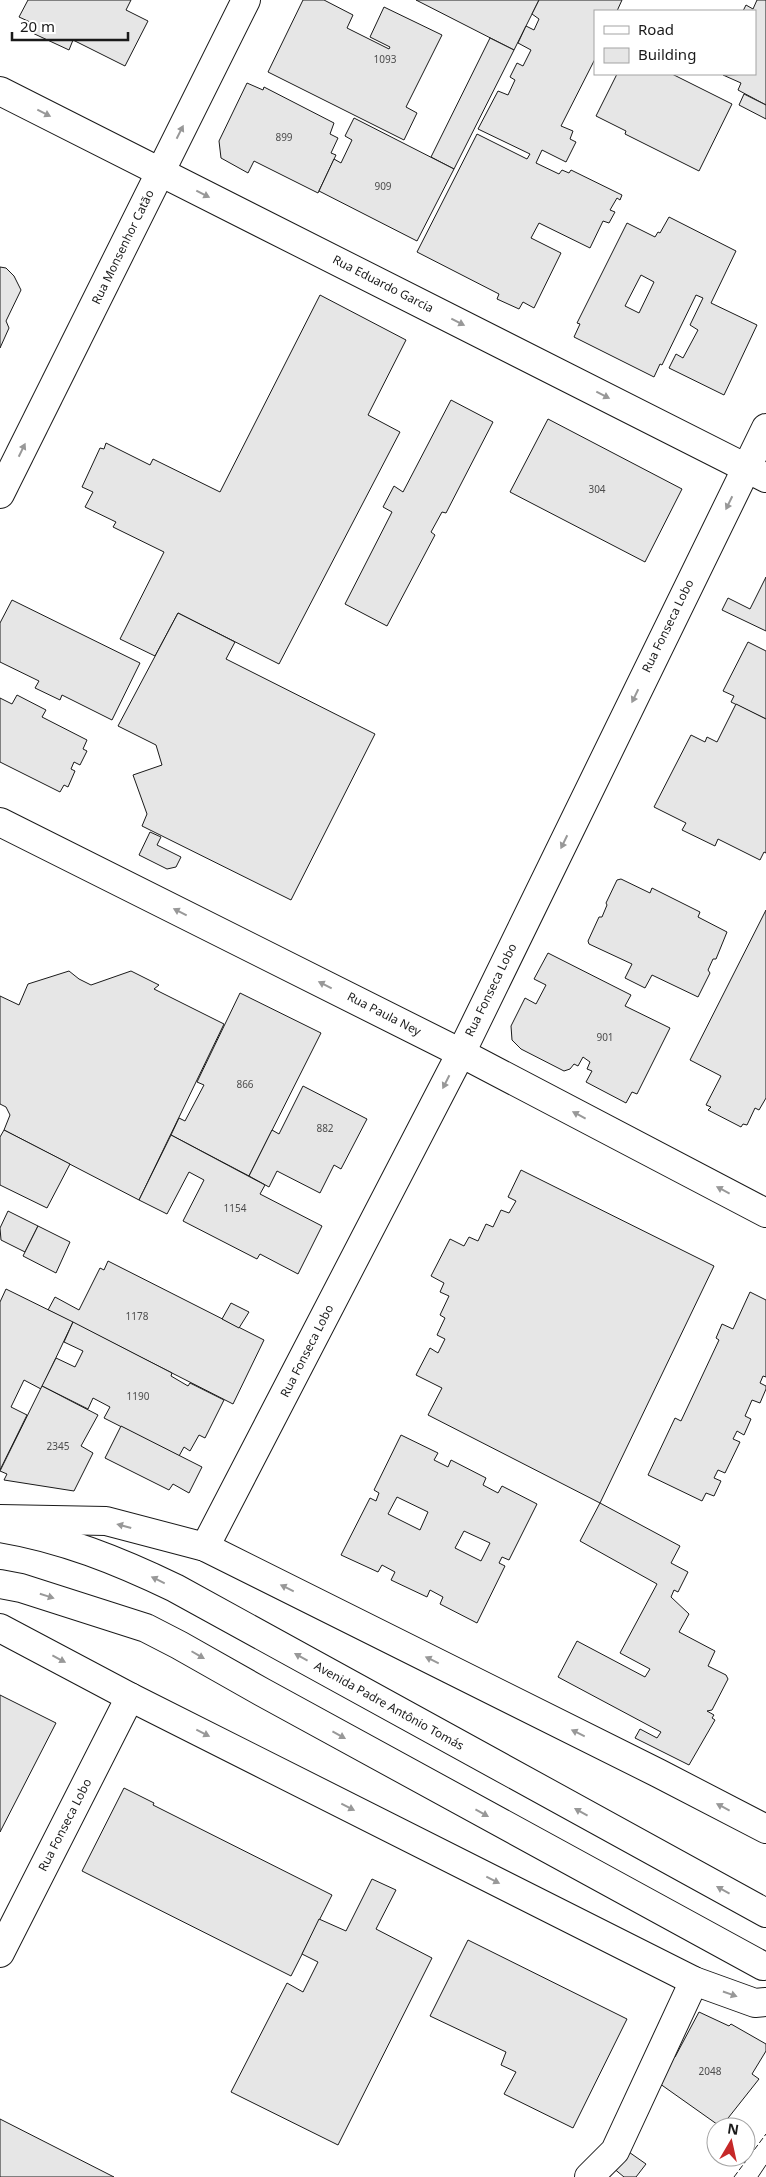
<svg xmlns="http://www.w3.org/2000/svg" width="766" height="2177" font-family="'Noto Sans',sans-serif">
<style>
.building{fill:#e6e6e6;stroke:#1a1a1a;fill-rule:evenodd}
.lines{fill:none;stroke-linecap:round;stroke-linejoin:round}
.minor-casing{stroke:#1a1a1a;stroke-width:30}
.major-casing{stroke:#1a1a1a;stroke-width:30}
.minor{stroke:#fff;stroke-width:28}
.major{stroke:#fff;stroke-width:28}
.tram{stroke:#1a1a1a;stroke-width:1}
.fence{stroke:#1a1a1a;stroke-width:1;stroke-dasharray:6 2.5;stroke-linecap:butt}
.oneway{fill:#989898}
.labels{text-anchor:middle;stroke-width:4;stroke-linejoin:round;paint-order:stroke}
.number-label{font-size:10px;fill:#4d4d4d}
.street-label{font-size:12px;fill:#1a1a1a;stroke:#fff}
</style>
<rect width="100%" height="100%" fill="#fff"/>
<g class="building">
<polygon points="28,0 131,0 126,10 148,21 125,66 73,40 69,50 26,30 30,22 19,17"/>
<polygon points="303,0 324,0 353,15 347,28 389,49 390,47 370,37 384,7 442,35 406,107 417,113 404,140 268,72"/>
<polygon points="416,0 539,0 514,50"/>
<polygon points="539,0 622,0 617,11 595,11 595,59 561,126 573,131 570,139 576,142 566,162 542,150 536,163 559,174 562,170 569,173 571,170 622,195 620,200 617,198 610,210 615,212 609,223 603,221 590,248 539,223 531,238 561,253 534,308 523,302 519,309 497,299 499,294 417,252 477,134 527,159 530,154 478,129 498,91 508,95 515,80 510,77 517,63 523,66 531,50 518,43 526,26 534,30 539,19 532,14"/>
<polygon points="757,0 766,0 766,105 738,90 741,83 723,75 755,74 755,11 743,11 746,5 753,9"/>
<polygon points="490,38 514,50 454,169 431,157"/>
<polygon points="617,74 672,74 732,104 699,171 625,134 626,131 596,116"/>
<polygon points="247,83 263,90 264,87 334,123 330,134 338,138 331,153 336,155 318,193 254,161 248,173 221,158 219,141"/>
<polygon points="744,94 766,105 766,119 739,105"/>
<polygon points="354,118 454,169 417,241 319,191 334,159 341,163 352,140 345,136"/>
<path d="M 669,217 L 736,251 L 711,303 L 757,325 L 724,395 L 669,368 L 676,354 L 683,358 L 698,330 L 690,325 L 703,298 L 696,295 L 662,365 L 660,364 L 654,377 L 574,337 L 580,324 L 577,323 L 627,223 L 655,237 L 658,232 L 660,233 ZM 641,275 L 654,282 L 639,313 L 625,306 Z"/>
<polygon points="0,267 6,268 14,276 21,290 6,321 9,328 0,348"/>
<polygon points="320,295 406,340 368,415 400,432 279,664 178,613 155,656 120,639 164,552 113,527 116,522 85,507 93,492 82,487 100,448 104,449 106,443 150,465 153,459 220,492"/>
<polygon points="451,400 493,422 446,513 442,512 431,532 435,535 387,626 345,604 392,512 383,507 394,486 403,492"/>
<polygon points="548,419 682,489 645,562 510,492"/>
<polygon points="766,577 766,631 722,610 728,598 750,609"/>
<polygon points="12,600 140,663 112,720 62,695 60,700 35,688 39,681 0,662 0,623"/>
<polygon points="178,613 235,642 226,659 375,734 291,900 142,826 147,814 133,775 162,765 156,745 118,726"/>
<polygon points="748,642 766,651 766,719 731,702 734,696 723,691"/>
<polygon points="17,695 46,710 42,717 87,740 83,749 87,751 80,765 74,762 71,769 75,771 68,787 64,785 60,792 0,762 0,698 12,704"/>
<polygon points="736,704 766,719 766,853 764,852 760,860 718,839 715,846 682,830 686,823 654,807 691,735 705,742 707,737 717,742"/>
<polygon points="150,832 161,837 157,845 181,857 176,867 167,869 139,855"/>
<polygon points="621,879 650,893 652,888 700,912 698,917 727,932 716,959 713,959 708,970 710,973 698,997 652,975 645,988 625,978 632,964 589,944 588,941 599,917 602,917 607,905 606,903 617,880"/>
<polygon points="766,910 766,1098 759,1110 755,1108 747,1125 743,1124 741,1127 708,1110 711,1107 706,1105 721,1076 690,1060"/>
<polygon points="548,953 631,995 625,1006 670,1028 637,1094 632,1092 626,1103 586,1082 592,1071 587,1069 590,1062 583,1057 578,1066 574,1064 570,1069 564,1071 521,1049 512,1040 511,1026 525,998 536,1004 546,985 534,979"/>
<polygon points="69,971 79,979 91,985 131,971 159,985 154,989 224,1024 139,1200 4,1130 10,1115 6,1107 0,1104 0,996 19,1005 28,984"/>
<polygon points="240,993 321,1033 249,1176 171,1135 179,1118 185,1121 204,1085 197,1082"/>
<polygon points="303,1086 367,1119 341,1169 334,1165 320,1193 277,1171 269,1187 249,1176 272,1130 279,1134"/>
<polygon points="4,1130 70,1164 47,1208 0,1185 0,1137"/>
<polygon points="171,1135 265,1185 260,1194 322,1226 298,1274 260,1254 257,1259 183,1221 204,1180 189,1172 167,1214 139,1200"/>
<polygon points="521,1170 714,1266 600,1503 428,1415 442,1388 416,1375 430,1348 438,1353 445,1339 437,1335 445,1318 440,1315 449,1296 440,1292 444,1283 431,1276 450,1239 464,1246 469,1237 478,1241 486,1224 493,1227 501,1210 509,1213 516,1201 508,1197"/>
<polygon points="8,1211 38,1226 25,1252 1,1240 0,1228"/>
<polygon points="38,1226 70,1242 56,1273 23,1256"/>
<polygon points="108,1261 264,1340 233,1404 48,1310 55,1297 79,1310 100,1268 104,1270"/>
<polygon points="6,1289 73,1322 41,1389 24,1380 11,1407 27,1415 0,1470 0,1302"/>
<polygon points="750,1292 766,1300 766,1377 763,1376 760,1383 766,1386 766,1389 760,1403 752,1400 749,1407 745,1416 751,1419 744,1435 737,1431 733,1439 740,1442 725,1473 718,1470 714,1478 721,1481 714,1496 706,1493 702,1501 648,1475 675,1418 681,1421 719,1340 716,1338 722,1324 733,1329"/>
<polygon points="231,1303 249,1312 239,1328 222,1319"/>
<polygon points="73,1322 172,1373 171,1376 188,1386 190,1383 224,1400 205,1438 199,1435 190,1451 184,1447 179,1456 104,1418 110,1407 93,1398 88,1409 42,1386 56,1358 75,1367 83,1351 64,1342"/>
<polygon points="42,1386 98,1415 81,1446 93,1453 74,1491 4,1480 7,1474 0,1471"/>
<polygon points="121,1426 202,1467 189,1493 173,1484 169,1490 105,1458"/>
<path d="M 401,1435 L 438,1453 L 434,1460 L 448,1467 L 451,1460 L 486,1478 L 483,1485 L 498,1493 L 502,1486 L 537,1504 L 509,1560 L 502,1557 L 499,1563 L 505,1566 L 477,1623 L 440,1604 L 443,1597 L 430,1590 L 427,1597 L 391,1580 L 395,1572 L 382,1565 L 378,1572 L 341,1555 L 370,1498 L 376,1501 L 379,1493 L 374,1490 ZM 397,1497 L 428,1512 L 420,1530 L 388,1514 ZM 464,1531 L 490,1543 L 481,1561 L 455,1548 Z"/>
<polygon points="600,1503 680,1546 671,1563 688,1572 678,1592 674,1590 671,1597 689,1614 679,1632 715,1651 708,1666 726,1675 728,1679 712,1710 707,1711 714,1715 712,1718 715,1720 689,1765 635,1738 640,1729 657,1738 661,1732 558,1677 577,1641 645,1677 650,1669 620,1653 657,1584 580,1541"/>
<polygon points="0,1695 56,1723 0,1832"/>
<polygon points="124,1788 154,1803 153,1805 332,1895 291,1976 82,1871"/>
<polygon points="372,1879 396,1890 376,1929 432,1958 338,2145 231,2092 287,1983 303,1992 318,1962 302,1954 319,1919 346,1931"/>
<polygon points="468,1940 627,2019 573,2128 504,2094 516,2072 501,2065 506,2052 430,2016"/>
<polygon points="699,2012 729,2026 731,2024 766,2044 766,2051 752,2074 759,2079 721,2127 656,2081 670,2055 675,2057"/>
<polygon points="0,2119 112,2176 114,2177 0,2177"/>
<polygon points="626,2150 646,2164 636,2177 624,2177 612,2167"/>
</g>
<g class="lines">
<defs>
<g id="minor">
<polyline points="0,494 246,0"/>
<polyline points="0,822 461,1053 766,1213"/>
<polyline points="0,1519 106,1521 205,1547 658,1773 766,1829"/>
<polyline points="205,1547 461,1053 766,428"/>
<polyline points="0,1628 130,1697 694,1981 755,2003 766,2002"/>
<polyline points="0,1953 130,1697"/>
<polyline points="589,2177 615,2151 694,1981"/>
</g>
<g id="major">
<polyline points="0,91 766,478"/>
<path d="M 0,1528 C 62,1538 119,1561 175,1588 L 766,1913"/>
<polyline points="0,1584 21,1588 146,1628 179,1645 262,1692 763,1966"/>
</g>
</defs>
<use href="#minor" class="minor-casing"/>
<use href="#major" class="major-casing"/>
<use href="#minor" class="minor"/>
<use href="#major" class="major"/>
<polyline class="tram" points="758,2177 766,2165"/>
<polyline class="fence" points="734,2177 766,2134"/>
</g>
<defs><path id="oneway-solid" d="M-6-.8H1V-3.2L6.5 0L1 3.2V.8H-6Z" transform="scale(1.25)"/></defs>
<g class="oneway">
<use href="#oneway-solid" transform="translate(44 113) rotate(27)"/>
<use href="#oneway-solid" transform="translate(180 132) rotate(-63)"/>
<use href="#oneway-solid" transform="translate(203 194) rotate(27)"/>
<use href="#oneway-solid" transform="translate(458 322) rotate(27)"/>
<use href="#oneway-solid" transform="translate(603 395) rotate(27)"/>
<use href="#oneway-solid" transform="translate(22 450) rotate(-64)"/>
<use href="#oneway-solid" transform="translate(729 503) rotate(116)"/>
<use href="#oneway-solid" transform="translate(635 696) rotate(116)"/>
<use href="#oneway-solid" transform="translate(564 842) rotate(116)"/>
<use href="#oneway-solid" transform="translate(180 912) rotate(-153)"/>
<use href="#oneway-solid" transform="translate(325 985) rotate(-153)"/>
<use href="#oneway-solid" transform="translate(446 1082) rotate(117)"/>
<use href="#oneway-solid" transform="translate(579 1115) rotate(-152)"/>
<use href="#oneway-solid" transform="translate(723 1190) rotate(-152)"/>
<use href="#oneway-solid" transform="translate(124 1526) rotate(-165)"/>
<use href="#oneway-solid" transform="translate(158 1580) rotate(-154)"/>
<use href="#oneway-solid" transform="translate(287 1588) rotate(-154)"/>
<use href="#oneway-solid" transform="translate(47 1596) rotate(17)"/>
<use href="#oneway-solid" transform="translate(198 1655) rotate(30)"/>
<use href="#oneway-solid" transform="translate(301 1657) rotate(-151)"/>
<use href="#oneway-solid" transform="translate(59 1659) rotate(28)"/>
<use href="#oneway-solid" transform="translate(432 1660) rotate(-154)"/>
<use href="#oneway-solid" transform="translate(203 1733) rotate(27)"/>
<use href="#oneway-solid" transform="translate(578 1733) rotate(-154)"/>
<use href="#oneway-solid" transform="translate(339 1735) rotate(29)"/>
<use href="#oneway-solid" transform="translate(348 1807) rotate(27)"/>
<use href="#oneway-solid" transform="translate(723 1807) rotate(-152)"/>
<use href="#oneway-solid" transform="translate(581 1812) rotate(-151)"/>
<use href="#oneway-solid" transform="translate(482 1813) rotate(29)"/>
<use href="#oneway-solid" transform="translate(493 1880) rotate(27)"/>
<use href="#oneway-solid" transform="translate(723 1890) rotate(-151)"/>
<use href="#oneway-solid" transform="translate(730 1994) rotate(19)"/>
</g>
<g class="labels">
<g class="number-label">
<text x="385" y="63">1093</text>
<text x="284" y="141">899</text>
<text x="383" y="190">909</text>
<text x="597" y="493">304</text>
<text x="605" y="1041">901</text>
<text x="245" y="1088">866</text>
<text x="325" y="1132">882</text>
<text x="235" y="1212">1154</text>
<text x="137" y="1320">1178</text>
<text x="138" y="1400">1190</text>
<text x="58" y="1450">2345</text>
<text x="710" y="2075">2048</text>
</g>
<g class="street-label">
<text transform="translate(123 247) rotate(-64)" y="4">Rua Monsenhor Catão</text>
<text transform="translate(383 284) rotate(27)" y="4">Rua Eduardo Garcia</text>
<text transform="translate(668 626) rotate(-64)" y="4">Rua Fonseca Lobo</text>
<text transform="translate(491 990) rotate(-64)" y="4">Rua Fonseca Lobo</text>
<text transform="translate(384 1014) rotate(27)" y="4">Rua Paula Ney</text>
<text transform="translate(307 1351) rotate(-63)" y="4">Rua Fonseca Lobo</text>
<text transform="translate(389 1706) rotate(29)" y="4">Avenida Padre Antônio Tomás</text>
<text transform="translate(65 1825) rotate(-63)" y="4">Rua Fonseca Lobo</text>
</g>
</g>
<rect x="594" y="10" width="162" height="65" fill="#ffffff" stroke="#a3a3a3"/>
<rect x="604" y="26" width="25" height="8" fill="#ffffff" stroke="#a3a3a3"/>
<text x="638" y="35" font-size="15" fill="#1a1a1a">Road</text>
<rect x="604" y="48" width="25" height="15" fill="#e6e6e6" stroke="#a3a3a3"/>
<text x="638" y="60" font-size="15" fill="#1a1a1a">Building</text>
<g transform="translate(731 2142) rotate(9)"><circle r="24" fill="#ffffff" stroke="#a3a3a3"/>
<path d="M0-4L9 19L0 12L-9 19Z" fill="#c62828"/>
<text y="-8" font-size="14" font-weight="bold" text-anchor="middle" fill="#1a1a1a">N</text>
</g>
<path d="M12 32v8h116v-8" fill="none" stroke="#1a1a1a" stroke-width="2.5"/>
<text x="20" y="32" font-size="15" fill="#1a1a1a" stroke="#ffffff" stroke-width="4" paint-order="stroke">20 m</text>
</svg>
